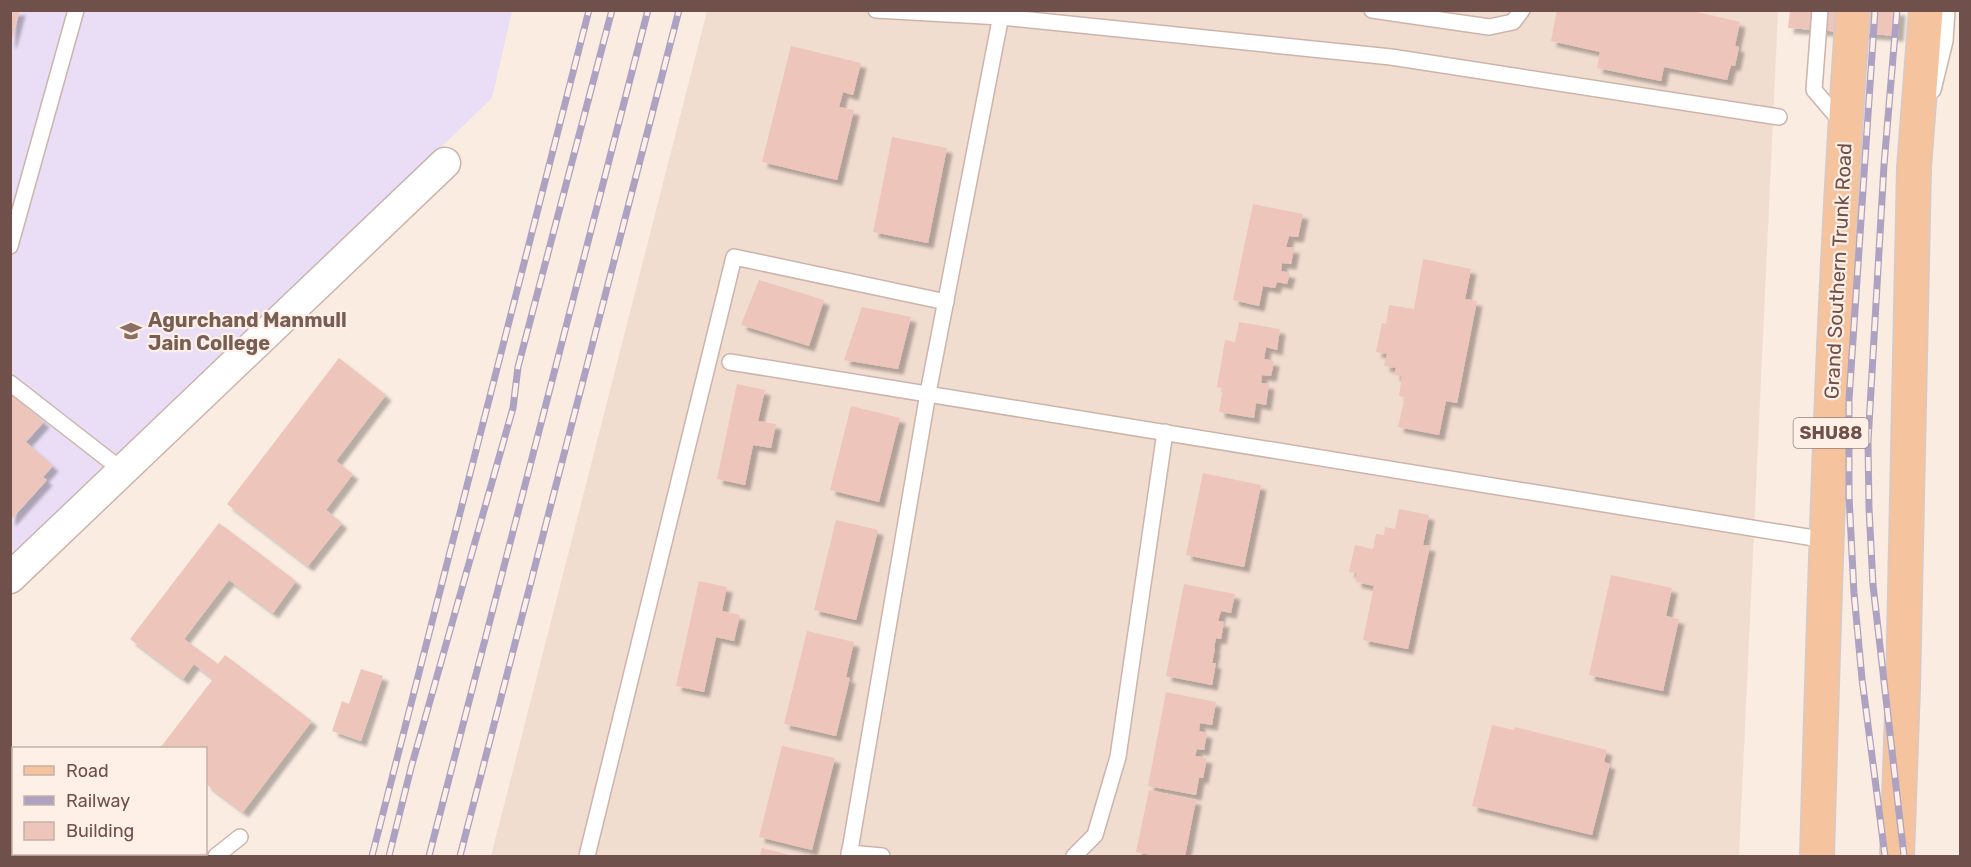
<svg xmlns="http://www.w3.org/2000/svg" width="1971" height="867" font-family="Rubik,sans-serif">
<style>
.residential{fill:#f1dcd0}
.education{fill:#e9def6}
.building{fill:#edc5bb;filter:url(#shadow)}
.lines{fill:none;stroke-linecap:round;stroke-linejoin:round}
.lane-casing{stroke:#ccb4ac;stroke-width:18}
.street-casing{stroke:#ccb4ac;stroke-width:33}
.primary-casing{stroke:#d4cac9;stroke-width:36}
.lane{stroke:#fff;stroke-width:15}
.street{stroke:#fff;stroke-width:30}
.primary{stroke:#f5c39e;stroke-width:33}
.rail-casing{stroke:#ada2c2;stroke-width:7}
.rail{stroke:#fef0e7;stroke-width:4.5;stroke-dasharray:14;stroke-linecap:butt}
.labels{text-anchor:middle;stroke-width:4.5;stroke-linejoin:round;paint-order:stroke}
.shield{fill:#fef0e7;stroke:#9a8079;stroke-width:1.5}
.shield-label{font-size:18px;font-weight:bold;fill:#6f504a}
.street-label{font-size:20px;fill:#6f504a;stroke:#fef0e7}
.education-label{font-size:20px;font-weight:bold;fill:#785e54;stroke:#fef0e7;text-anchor:start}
</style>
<defs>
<filter id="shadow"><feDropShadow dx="5.5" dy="5.5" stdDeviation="1.5" flood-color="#0004"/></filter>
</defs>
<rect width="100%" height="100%" fill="#faece1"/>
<polygon class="residential" points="707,11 1778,11 1739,856 491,856"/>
<polygon class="education" points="11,11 512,11 492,98 11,564"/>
<g class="building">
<polygon points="10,10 20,10 11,43 10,43"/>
<polygon points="1557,10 1689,10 1740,22 1735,46 1739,47 1735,66 1731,65 1727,80 1664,67 1661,81 1597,68 1600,52 1551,41"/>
<polygon points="1790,10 1900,10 1898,36 1788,28"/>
<polygon points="791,46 861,63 853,95 843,92 839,107 854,110 837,180 762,162"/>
<polygon points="892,137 947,148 928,243 873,232"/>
<polygon points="1253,204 1303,214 1298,237 1289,236 1286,247 1294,248 1291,264 1282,263 1281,271 1290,273 1287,284 1277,282 1275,288 1263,286 1259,306 1233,300"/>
<polygon points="1423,259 1471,269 1465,299 1477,301 1457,403 1446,401 1439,435 1398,427 1405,397 1399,396 1402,376 1394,375 1396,368 1384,366 1387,354 1376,352 1382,323 1386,324 1389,305 1414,309"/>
<polygon points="759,280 824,300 809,346 741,325"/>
<polygon points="862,307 911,317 898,369 844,360"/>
<polygon points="1239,322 1280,329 1277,350 1266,347 1264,359 1274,361 1271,376 1262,375 1261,383 1269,384 1266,405 1256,403 1254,418 1219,412 1223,388 1217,387 1225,340 1235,342"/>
<polygon points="339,358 386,395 336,461 353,474 326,510 342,523 308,566 227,504"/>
<polygon points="737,384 765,390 758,421 776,424 771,448 753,445 745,485 717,479"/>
<polygon points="10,393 44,422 26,442 53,466 43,477 47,480 10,521"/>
<polygon points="851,406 900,418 879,502 830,490"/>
<polygon points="1203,473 1261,485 1244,567 1186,555"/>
<polygon points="1399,509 1429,515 1423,545 1430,546 1408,649 1363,640 1374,586 1356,582 1357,573 1349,572 1355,545 1373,549 1376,534 1384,535 1385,527 1395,529"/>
<polygon points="836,520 878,530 856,620 814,610"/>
<polygon points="219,523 296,581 273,613 229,580 184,639 218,664 225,655 312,721 243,812 206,784 206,748 160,748 213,679 194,664 183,679 130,639"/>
<polygon points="1611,575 1672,588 1666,616 1679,619 1663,691 1589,675"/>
<polygon points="699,581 727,587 722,611 740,615 734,641 716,637 704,692 676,686"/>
<polygon points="1184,584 1235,594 1231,613 1221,611 1218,621 1224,622 1221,639 1216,638 1214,648 1215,649 1212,663 1216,663 1212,685 1166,676"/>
<polygon points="807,631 854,642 846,677 850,678 836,736 784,724"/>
<polygon points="361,669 383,676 361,741 332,731 342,701 349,704"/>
<polygon points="1166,692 1216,702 1212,725 1200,723 1199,731 1207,733 1204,750 1197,749 1195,756 1207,758 1203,778 1199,778 1196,795 1148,786"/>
<polygon points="1492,725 1514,730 1515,727 1607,750 1604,762 1610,764 1592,835 1472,806"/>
<polygon points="782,746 835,758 812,850 759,837"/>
<polygon points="1149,790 1196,800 1185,856 1155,856 1136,852"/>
<polygon points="762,848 794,856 760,856"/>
</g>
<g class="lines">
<defs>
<g id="lane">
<polyline points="876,10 1001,17 1391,57 1779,117"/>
<polyline points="1372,10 1489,27 1513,22 1522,10"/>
<polyline points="1820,10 1814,90 1843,124"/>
<polyline points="1933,90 1945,41 1947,10"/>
<polyline points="10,246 76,10"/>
<polyline points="730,362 1826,540"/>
<polyline points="10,383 123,471"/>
<polyline points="10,781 14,784"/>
<polyline points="849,853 882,856"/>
<polyline points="83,854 86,856"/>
<polyline points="216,856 240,837"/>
<polyline points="587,856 734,257 946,302"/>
<polyline points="849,856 928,393 1002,10"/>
<polyline points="1074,856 1095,835 1118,757 1165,432"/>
</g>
<polyline id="street" points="10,578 445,163"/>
<g id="primary">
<path d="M 1817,856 C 1825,574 1833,292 1853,10"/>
<polyline points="1897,856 1903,687 1914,168 1926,10"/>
</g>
</defs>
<use href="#lane" class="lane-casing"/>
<use href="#street" class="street-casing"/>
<use href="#primary" class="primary-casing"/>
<use href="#lane" class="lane"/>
<use href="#street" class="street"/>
<use href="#primary" class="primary"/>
<defs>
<g id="rail">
<polyline points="1875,10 1849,400 1849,496 1854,593 1862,679 1885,856"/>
<polyline points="1897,10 1884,165 1868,442 1869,508 1873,585 1904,856"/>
<polyline points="372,856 589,10"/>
<polyline points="389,856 411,768 513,408 518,367 612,10"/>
<polyline points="429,856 648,10"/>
<polyline points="460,856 679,10"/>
</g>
</defs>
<use href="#rail" class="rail-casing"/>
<use href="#rail" class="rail"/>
</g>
<defs>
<symbol id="university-bare" viewBox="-9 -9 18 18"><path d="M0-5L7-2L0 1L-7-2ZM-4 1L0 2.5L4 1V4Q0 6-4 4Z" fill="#8d6e63" stroke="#fef0e7" stroke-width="2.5" paint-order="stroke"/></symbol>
</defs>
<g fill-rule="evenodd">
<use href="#university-bare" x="116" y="316" width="30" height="30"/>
</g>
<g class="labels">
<rect class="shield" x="1793.5" y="418" width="75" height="30" rx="4.5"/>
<g class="shield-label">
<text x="1831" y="439">SHU88</text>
</g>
<g class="street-label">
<text transform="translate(1838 271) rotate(-87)" y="7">Grand Southern Trunk Road</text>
</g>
<g class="education-label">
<text x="148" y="327">Agurchand Manmull<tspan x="148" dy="23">Jain College</tspan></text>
</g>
</g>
<rect width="1971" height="867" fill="none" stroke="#6f504a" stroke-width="24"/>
<rect x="12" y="747" width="195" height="108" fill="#fef0e7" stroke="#c5b0a8" stroke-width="1.5"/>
<rect x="24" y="766" width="30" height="9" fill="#f5c39e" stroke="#c5b0a8" stroke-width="1.5"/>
<text x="66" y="777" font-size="18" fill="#6f504a">Road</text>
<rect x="24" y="796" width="30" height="9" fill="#ada2c2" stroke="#c5b0a8" stroke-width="1.5"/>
<text x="66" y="807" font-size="18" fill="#6f504a">Railway</text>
<rect x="24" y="822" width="30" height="18" fill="#edc5bb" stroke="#c5b0a8" stroke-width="1.5"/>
<text x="66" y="837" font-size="18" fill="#6f504a">Building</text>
</svg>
